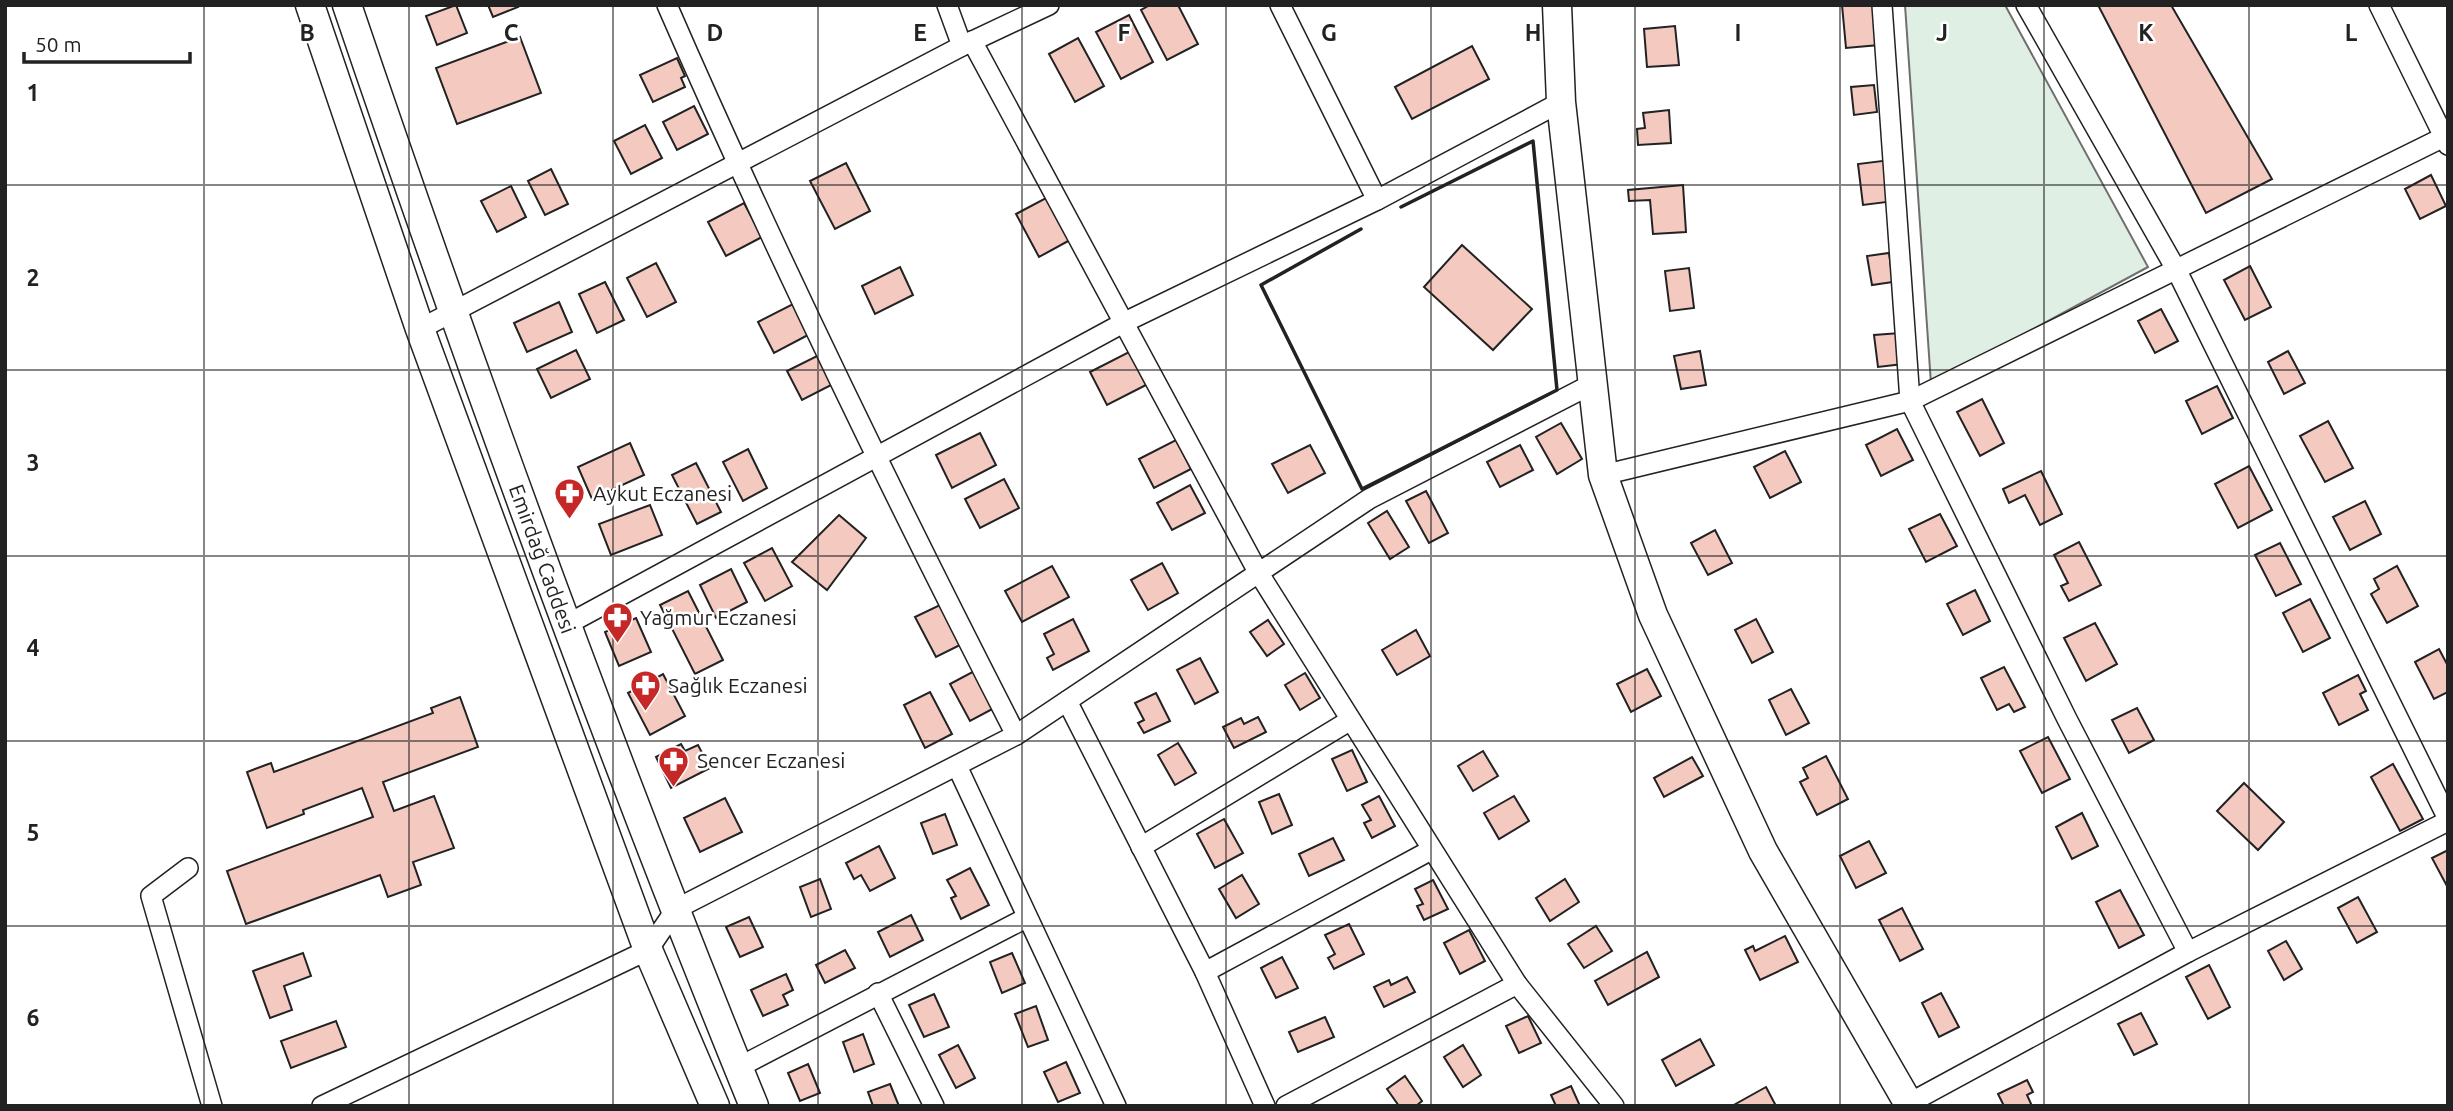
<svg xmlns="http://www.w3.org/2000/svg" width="2453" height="1111" font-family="Ubuntu,sans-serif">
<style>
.green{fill:#e0efe3;stroke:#6f6f6f;stroke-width:2}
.building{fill:#f3c9c0;stroke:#222;stroke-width:2}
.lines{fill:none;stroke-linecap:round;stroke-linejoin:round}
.street-casing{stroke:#222;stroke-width:22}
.secondary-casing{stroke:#222;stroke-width:31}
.street{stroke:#fff;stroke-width:19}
.secondary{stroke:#fff;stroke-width:28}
.wall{stroke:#222;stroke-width:3.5}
.grid{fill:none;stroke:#222;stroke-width:2;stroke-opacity:0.55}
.labels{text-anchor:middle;stroke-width:5;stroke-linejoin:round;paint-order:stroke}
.poi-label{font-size:21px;fill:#222;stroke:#fff;text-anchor:start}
.street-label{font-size:21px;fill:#222;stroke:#fff}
.grid-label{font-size:23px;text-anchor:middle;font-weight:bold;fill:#222;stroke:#fff;stroke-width:5;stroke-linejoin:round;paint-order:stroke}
</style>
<rect width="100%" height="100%" fill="#fff"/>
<polygon class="green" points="1905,5 2005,5 2148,267 1931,384"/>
<g class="building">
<polygon points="456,5 467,33 437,45 426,16"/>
<polygon points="488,5 517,5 518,7 493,17"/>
<polygon points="1150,5 1178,5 1198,44 1167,60 1141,10"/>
<polygon points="1842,5 1875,5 1879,45 1846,48"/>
<polygon points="2098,5 2171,5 2272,179 2206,213"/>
<polygon points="1129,15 1153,62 1121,79 1096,32"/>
<polygon points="1675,26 1679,65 1647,67 1644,29"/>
<polygon points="520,37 541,93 457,124 436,68"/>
<polygon points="1078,38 1104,86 1075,102 1049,54"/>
<polygon points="1472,46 1489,79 1412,119 1395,87"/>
<polygon points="677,58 685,76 681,78 685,87 653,102 640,75"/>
<polygon points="1874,85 1877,112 1854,115 1851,87"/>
<polygon points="694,106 708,134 677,150 663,122"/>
<polygon points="1669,110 1671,143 1638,145 1637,129 1645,128 1643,113"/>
<polygon points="645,125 662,158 631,174 614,141"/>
<polygon points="1890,160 1895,201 1863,205 1858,164"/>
<polygon points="846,163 870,211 835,229 810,181"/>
<polygon points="551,169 568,204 545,215 528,181"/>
<polygon points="2431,175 2446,206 2420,219 2405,189"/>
<polygon points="1683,185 1686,232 1653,234 1650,200 1629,201 1628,190"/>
<polygon points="511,186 526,217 497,232 481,201"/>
<polygon points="1046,198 1070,240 1039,257 1016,214"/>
<polygon points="744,203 762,237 726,256 708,222"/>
<polygon points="1462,245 1532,309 1493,350 1424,287"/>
<polygon points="1889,253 1893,282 1872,285 1867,256"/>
<polygon points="656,263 676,302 647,317 627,278"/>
<polygon points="2250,266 2271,307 2245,320 2224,280"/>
<polygon points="900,267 913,295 875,314 862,286"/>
<polygon points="1689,268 1694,308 1670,311 1665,271"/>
<polygon points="605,282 624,320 597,333 579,294"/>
<polygon points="559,302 572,332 527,352 514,323"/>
<polygon points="793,304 808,335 774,353 758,322"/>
<polygon points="2161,309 2178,341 2155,353 2138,321"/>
<polygon points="1900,333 1903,364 1878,367 1874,335"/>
<polygon points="576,350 590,379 551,398 537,369"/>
<polygon points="1700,351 1706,385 1681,389 1674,356"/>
<polygon points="2288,351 2305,383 2284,394 2268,362"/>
<polygon points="1129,352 1146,385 1107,405 1090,372"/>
<polygon points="823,353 837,382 802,400 787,371"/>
<polygon points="2217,386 2233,418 2202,434 2186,401"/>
<polygon points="1982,399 2004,443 1980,456 1957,412"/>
<polygon points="2328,421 2353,468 2325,482 2300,436"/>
<polygon points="1561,423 1582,459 1557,474 1536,437"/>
<polygon points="1897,429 1913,460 1881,476 1866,445"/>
<polygon points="980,433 996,465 952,488 936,455"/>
<polygon points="1176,440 1191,469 1154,488 1139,459"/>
<polygon points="630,443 644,475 592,499 578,467"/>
<polygon points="1310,445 1325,473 1288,493 1272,464"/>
<polygon points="1520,445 1533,470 1500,487 1487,462"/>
<polygon points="748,449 767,488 743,501 723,462"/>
<polygon points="1785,451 1801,482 1770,498 1754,467"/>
<polygon points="696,463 721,512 697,524 672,475"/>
<polygon points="2249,466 2272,510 2238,528 2215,484"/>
<polygon points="2041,471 2062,514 2040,525 2025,495 2009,503 2003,489"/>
<polygon points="1004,479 1019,508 980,528 965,499"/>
<polygon points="1190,485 1205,513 1172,530 1157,503"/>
<polygon points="1426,491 1448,533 1429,543 1406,501"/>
<polygon points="2365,501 2381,534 2350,550 2333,517"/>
<polygon points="650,505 662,535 611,555 599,524"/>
<polygon points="1387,511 1409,547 1390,559 1368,523"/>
<polygon points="1940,514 1957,546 1926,562 1909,529"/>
<polygon points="839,515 866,538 827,590 792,562"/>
<polygon points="1715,530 1732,563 1708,575 1691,543"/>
<polygon points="2079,542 2101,585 2069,601 2061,586 2068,583 2054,555"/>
<polygon points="2280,543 2301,584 2276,596 2255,555"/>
<polygon points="772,548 792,586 765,601 744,563"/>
<polygon points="1162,563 1178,593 1148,610 1131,580"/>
<polygon points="1052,566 1069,597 1022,622 1005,591"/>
<polygon points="2397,566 2418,606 2387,623 2371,594 2379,589 2374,579"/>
<polygon points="731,569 747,602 716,618 700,585"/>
<polygon points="1975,590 1990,621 1963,635 1947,604"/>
<polygon points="688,591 723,660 695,674 660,605"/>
<polygon points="2310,599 2330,638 2303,652 2283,613"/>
<polygon points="942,604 962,644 936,657 915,617"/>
<polygon points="636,618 651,652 619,666 605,632"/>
<polygon points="1073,619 1089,651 1053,670 1047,658 1054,654 1044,634"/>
<polygon points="1756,619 1773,652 1752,663 1735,630"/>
<polygon points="1268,620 1284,644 1267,656 1250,632"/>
<polygon points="2095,623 2117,664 2086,681 2064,638"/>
<polygon points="1416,630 1430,656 1397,675 1382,650"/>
<polygon points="2439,649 2448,666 2448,692 2434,699 2415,662"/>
<polygon points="1200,658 1218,692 1195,704 1177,670"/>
<polygon points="2004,667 2025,707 2014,712 2009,704 1997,710 1981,678"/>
<polygon points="978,669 998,706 970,721 950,684"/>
<polygon points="1647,669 1661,696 1631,712 1617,684"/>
<polygon points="1305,673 1320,698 1300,710 1285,685"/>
<polygon points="663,674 685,716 650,735 628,693"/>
<polygon points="2358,675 2366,691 2360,694 2368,710 2339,725 2323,693"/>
<polygon points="1791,689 1809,723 1786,735 1769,700"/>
<polygon points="930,692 952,734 925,748 904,705"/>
<polygon points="1156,693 1170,721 1144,733 1138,723 1144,720 1135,703"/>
<polygon points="460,697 478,747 383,782 394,811 434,796 454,848 413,862 421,885 388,897 380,875 246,924 227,871 373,817 362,788 303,810 304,814 267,828 247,772 271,763 274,772 433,713 431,708"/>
<polygon points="2137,708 2154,740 2129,753 2112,720"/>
<polygon points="1258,717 1266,732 1234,748 1223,727 1241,718 1244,724"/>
<polygon points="2048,737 2070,779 2042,793 2020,751"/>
<polygon points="1178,743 1196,773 1175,785 1158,755"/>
<polygon points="681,744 685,751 698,745 710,768 671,788 656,757"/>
<polygon points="1352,750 1367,782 1347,791 1332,759"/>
<polygon points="1483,751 1498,776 1473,791 1458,766"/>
<polygon points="1826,756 1848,799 1817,815 1800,782 1808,778 1803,768"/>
<polygon points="1692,757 1703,776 1664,797 1654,778"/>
<polygon points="2393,764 2423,819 2400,831 2371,777"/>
<polygon points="2244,783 2284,822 2258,850 2217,811"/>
<polygon points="1279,794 1292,825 1272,834 1259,802"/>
<polygon points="1379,796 1395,826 1372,838 1364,823 1371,820 1362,805"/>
<polygon points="1514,796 1529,821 1499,839 1484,813"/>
<polygon points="725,798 742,832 700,852 684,818"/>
<polygon points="2082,813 2098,846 2072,859 2056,827"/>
<polygon points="945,814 957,845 933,854 921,823"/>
<polygon points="1224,819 1243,853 1215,868 1197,834"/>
<polygon points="1333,838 1344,860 1309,876 1299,854"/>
<polygon points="1869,841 1886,873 1856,888 1840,856"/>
<polygon points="879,846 895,878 870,891 861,875 854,879 846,863"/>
<polygon points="2448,850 2448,888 2432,858"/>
<polygon points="970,868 989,905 961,919 951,898 956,896 947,880"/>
<polygon points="1242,875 1259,904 1236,918 1219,889"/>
<polygon points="820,879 831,909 811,917 800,887"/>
<polygon points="1565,879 1579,902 1550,921 1536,898"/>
<polygon points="1433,880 1448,909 1424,920 1417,906 1423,904 1415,889"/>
<polygon points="2120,890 2144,935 2119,948 2096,902"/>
<polygon points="2358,897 2377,932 2357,943 2338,908"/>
<polygon points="1902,908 1923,949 1900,961 1879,920"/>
<polygon points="911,915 923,940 890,957 878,932"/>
<polygon points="749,917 763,947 740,957 726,927"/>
<polygon points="1349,924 1364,954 1334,969 1328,958 1335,954 1325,935"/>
<polygon points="1596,926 1612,951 1584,968 1568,944"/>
<polygon points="1469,930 1485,961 1460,974 1444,943"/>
<polygon points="1785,936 1798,962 1760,980 1745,950 1753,946 1755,951"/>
<polygon points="2286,941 2302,969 2284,980 2268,951"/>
<polygon points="845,950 855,968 825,983 816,965"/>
<polygon points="1647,952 1659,977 1608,1005 1595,981"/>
<polygon points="303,953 311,976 284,986 292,1010 270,1018 253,971"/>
<polygon points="1012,953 1025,983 1002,993 990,962"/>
<polygon points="1282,957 1298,988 1276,998 1261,968"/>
<polygon points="2209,965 2230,1007 2208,1019 2186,977"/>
<polygon points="786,974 793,990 783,995 788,1005 763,1016 751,990"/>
<polygon points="1407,977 1415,992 1384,1007 1374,987 1389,980 1391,985"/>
<polygon points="1941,993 1959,1027 1939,1037 1922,1003"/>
<polygon points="934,994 949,1027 924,1037 909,1005"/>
<polygon points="1036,1006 1048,1040 1028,1047 1015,1014"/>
<polygon points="2141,1013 2157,1044 2134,1055 2118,1024"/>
<polygon points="1528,1016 1541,1043 1519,1053 1506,1026"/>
<polygon points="1325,1017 1334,1037 1298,1052 1289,1032"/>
<polygon points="336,1021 346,1047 291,1068 281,1041"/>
<polygon points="863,1034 874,1064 854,1072 843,1042"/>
<polygon points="1700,1039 1714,1065 1676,1086 1662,1060"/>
<polygon points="958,1045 975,1078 956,1088 939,1055"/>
<polygon points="1463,1045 1481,1075 1463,1087 1444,1057"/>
<polygon points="1066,1062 1080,1093 1058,1102 1044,1072"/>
<polygon points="808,1064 820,1093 800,1101 788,1073"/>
<polygon points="1405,1076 1422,1101 1416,1106 1399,1106 1387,1089"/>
<polygon points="2027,1080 2033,1092 2027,1095 2032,1106 2004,1106 1998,1094"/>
<polygon points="890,1084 899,1106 873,1106 868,1092"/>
<polygon points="1571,1086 1580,1106 1556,1106 1551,1095"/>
<polygon points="1766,1087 1776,1106 1732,1106"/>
</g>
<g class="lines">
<defs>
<g id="street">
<path d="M 667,5 C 775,253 893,495 1016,735"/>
<polyline points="947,5 962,46"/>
<polyline points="1280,5 1377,200"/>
<polyline points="1882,5 1910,401 2067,719 2188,952"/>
<polyline points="2026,5 2177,271 2448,819"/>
<polyline points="2379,5 2448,145"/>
<polyline points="972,41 1258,572 1517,984 1614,1106"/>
<polyline points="420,329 962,46 1049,5"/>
<polyline points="1603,475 1910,401 2448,135"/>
<polyline points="566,625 1125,322 1377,200 1561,102"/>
<polyline points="1067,701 1205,972 1265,1106"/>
<polyline points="957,766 1116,1106"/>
<polyline points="1141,847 1349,721"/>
<polyline points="188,868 151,896 212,1106"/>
<polyline points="1205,972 1431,850"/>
<polyline points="878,993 934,1106"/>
<polyline points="739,1067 1026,918"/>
<polyline points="322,1106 648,950 676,909 1016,735 1369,499 1592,384"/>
<polyline points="1286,1106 1517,984"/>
<polyline points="1904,1106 2188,952 2448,821"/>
</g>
<g id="secondary">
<polyline points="310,5 420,329 648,950 715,1106"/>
<path d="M 347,5 C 473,376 606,744 754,1106"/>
<polyline points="1557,5 1561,102 1603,475 1653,615 1763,851 1910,1106"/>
</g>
</defs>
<use href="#street" class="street-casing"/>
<use href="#secondary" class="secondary-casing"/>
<use href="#street" class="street"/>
<use href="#secondary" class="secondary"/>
<polyline class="wall" points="1361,229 1261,285 1362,489 1557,390 1533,141 1401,207"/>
</g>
<path class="grid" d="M 204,5 L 204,1106M 409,5 L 409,1106M 613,5 L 613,1106M 818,5 L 818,1106M 1022,5 L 1022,1106M 1226,5 L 1226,1106M 1431,5 L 1431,1106M 1635,5 L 1635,1106M 1840,5 L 1840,1106M 2044,5 L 2044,1106M 2249,5 L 2249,1106M 5,185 L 2448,185M 5,370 L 2448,370M 5,556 L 2448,556M 5,741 L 2448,741M 5,926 L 2448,926"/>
<defs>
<symbol id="pharmacy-pin" viewBox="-11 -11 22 30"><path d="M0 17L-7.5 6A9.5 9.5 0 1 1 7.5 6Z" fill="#c62828" stroke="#fff"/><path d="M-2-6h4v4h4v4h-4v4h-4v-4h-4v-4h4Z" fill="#fff"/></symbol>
</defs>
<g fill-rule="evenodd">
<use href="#pharmacy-pin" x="552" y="476" width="35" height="47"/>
<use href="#pharmacy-pin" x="600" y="600" width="35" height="47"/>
<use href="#pharmacy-pin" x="628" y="668" width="35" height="47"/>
<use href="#pharmacy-pin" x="656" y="744" width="35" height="47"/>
</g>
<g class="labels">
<g class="poi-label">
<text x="593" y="501">Aykut Eczanesi</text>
<text x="640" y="625">Yağmur Eczanesi</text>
<text x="668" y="693">Sağlık Eczanesi</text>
<text x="697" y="768">Sencer Eczanesi</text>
</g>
<g class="street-label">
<text transform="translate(542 559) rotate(70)" y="7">Emirdağ Caddesi</text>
</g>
</g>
<g class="grid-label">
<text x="307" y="41">B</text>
<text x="511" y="41">C</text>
<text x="715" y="41">D</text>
<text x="920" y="41">E</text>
<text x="1124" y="41">F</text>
<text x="1329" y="41">G</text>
<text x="1533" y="41">H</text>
<text x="1738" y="41">I</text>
<text x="1942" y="41">J</text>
<text x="2146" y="41">K</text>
<text x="2351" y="41">L</text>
<text x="33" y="101">1</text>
<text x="33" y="286">2</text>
<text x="33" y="471">3</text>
<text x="33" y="656">4</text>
<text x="33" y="841">5</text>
<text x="33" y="1026">6</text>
</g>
<rect width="2453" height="1111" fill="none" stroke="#222222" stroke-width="14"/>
<path d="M24 52v10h166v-10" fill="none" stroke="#222222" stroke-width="3.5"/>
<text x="35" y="52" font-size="21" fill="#222222" stroke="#ffffff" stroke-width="5" paint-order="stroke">50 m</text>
</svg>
